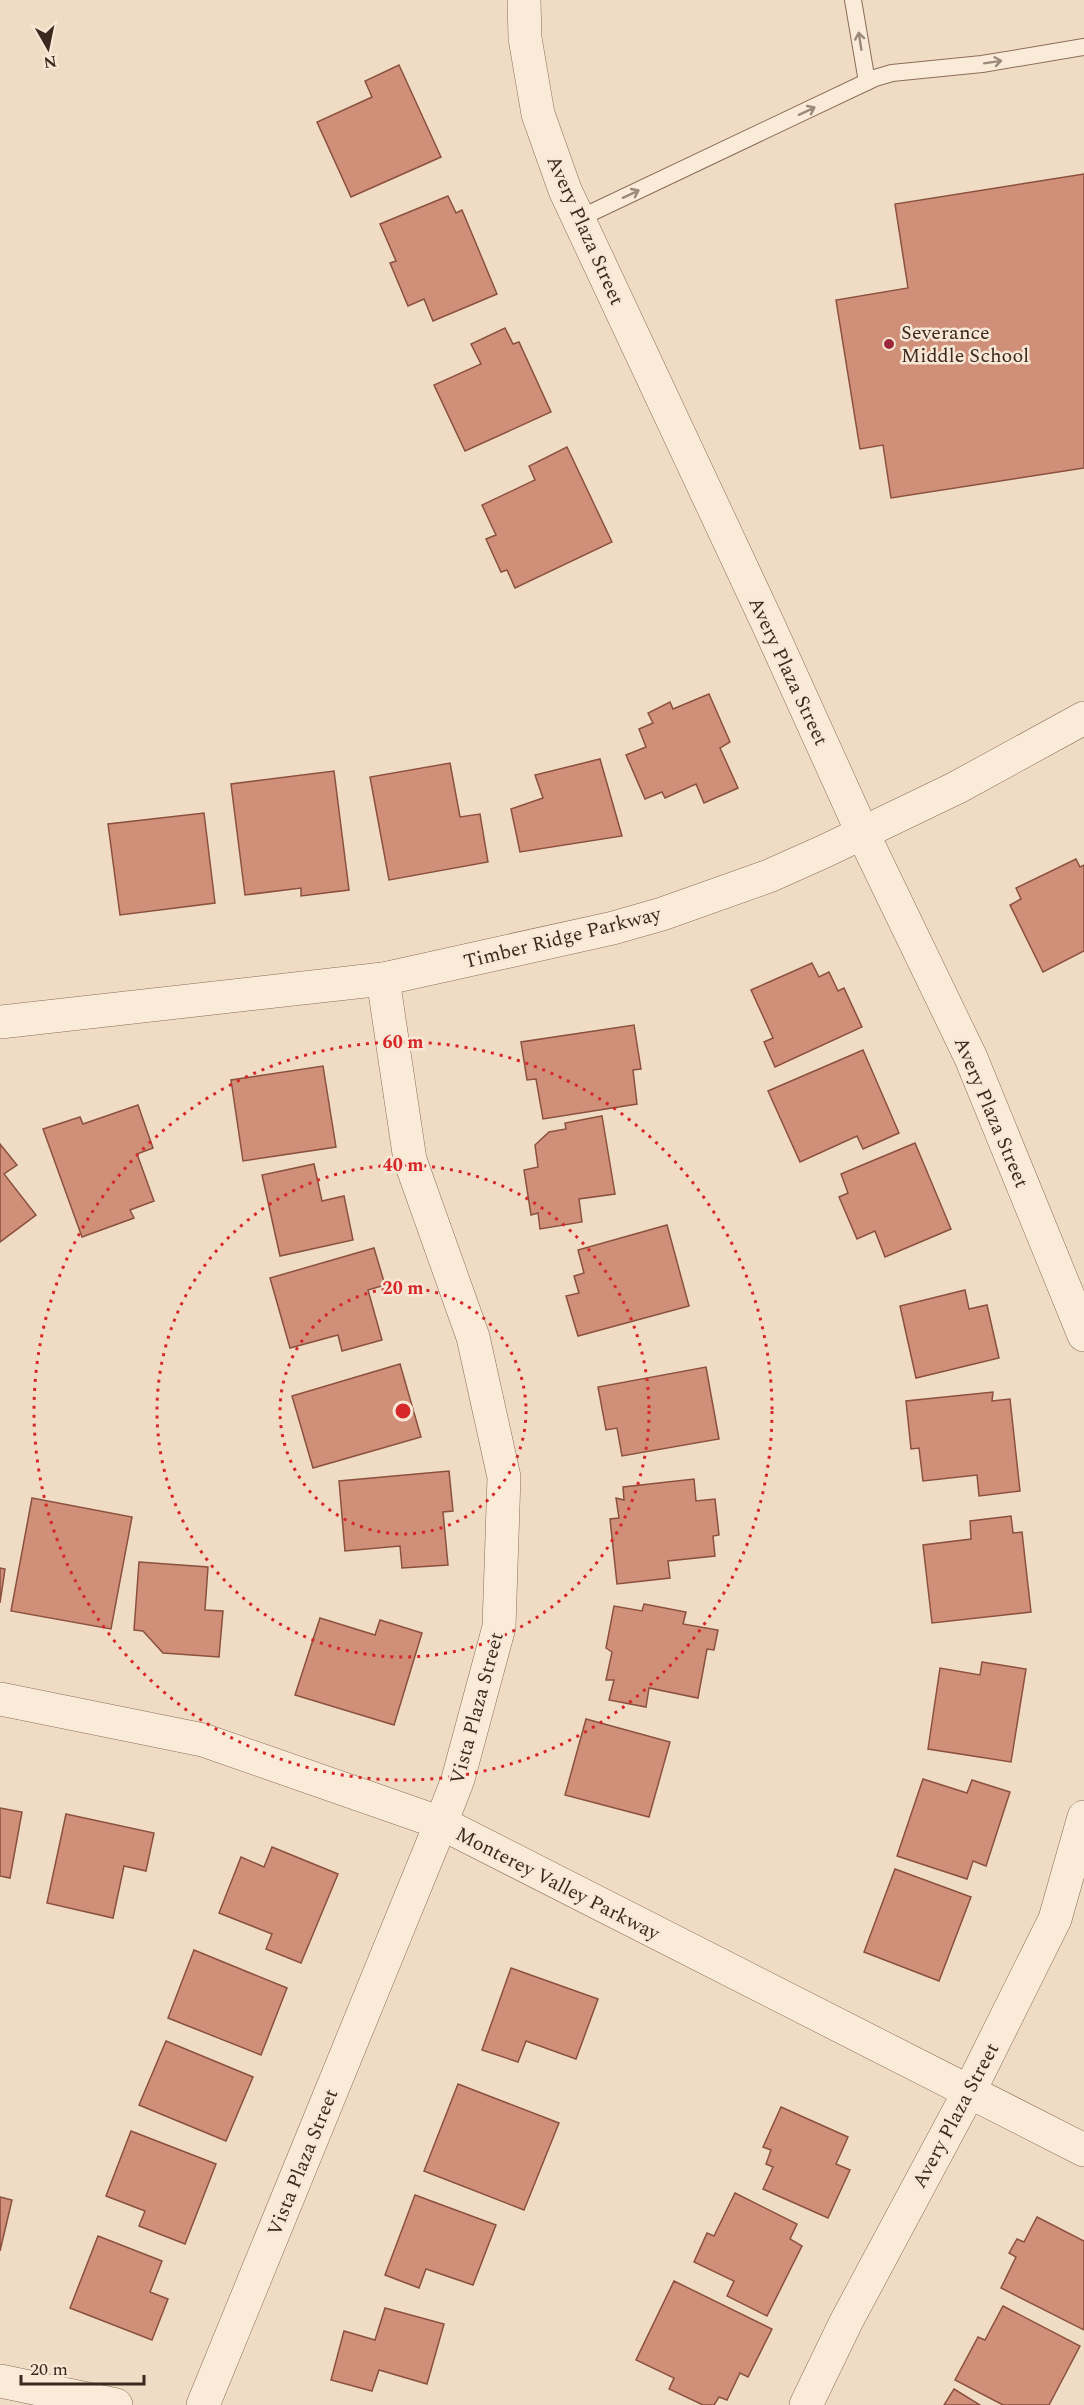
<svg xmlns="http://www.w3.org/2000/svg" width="1084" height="2405" font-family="Spectral,serif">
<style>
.building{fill:#cf8f79;stroke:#8b513f;stroke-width:1.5}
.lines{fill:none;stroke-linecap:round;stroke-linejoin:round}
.lane-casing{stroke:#8b6c5a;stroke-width:18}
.street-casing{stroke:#8b6c5a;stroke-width:34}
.lane{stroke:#faebd8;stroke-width:16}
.street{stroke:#faebd8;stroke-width:33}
.oneway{stroke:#9a8a7b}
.ring{fill:none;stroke:#d62828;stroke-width:3;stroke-dasharray:3 6}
.poi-dot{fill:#9c283b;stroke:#f7e7d4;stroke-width:2}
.labels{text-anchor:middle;stroke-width:5;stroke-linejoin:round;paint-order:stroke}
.street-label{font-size:20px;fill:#3b281e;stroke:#f7e7d4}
.poi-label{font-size:20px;fill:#3b281e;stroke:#f7e7d4;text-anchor:start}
.centre{fill:#d62828;stroke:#f7e7d4;stroke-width:3}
.ring-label{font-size:18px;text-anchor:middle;font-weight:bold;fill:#d62828;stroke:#f7e7d4;stroke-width:5;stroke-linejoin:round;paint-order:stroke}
</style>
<rect width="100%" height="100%" fill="#f0dcc4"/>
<g class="building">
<polygon points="399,65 441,157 351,197 317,122 372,97 365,81"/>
<polygon points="1084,174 1084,468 891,498 883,445 860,449 836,300 908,288 895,204"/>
<polygon points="448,196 456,213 462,210 497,294 433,321 424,299 408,306 390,263 396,261 380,224"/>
<polygon points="505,328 513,344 519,342 551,412 465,451 434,385 481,364 471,344"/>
<polygon points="567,447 612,542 515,588 507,570 501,572 486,539 496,535 482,505 535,480 529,466"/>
<polygon points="709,694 730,742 720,748 738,788 704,803 696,784 665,798 662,792 645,799 626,755 646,747 639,729 653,723 648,713 670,702 673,709"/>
<polygon points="600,759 622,836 520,852 511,809 543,798 535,775"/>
<polygon points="450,763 460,817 480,814 488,862 389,880 370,777"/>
<polygon points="334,771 349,890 301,896 301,888 245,895 231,784"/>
<polygon points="204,813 215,903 120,915 108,824"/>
<polygon points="1076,859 1080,867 1084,865 1084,951 1043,972 1010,905 1021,899 1016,888"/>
<polygon points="812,963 819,977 829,972 838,991 844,988 862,1027 775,1067 764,1042 773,1038 751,990"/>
<polygon points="634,1025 641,1069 633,1070 637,1104 543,1119 536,1079 527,1080 521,1042"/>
<polygon points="863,1050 899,1133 863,1149 857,1136 800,1162 768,1091"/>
<polygon points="323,1066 336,1147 243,1161 231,1080"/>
<polygon points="138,1105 153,1148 137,1154 154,1201 130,1210 134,1218 82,1237 43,1129 80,1117 83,1124"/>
<polygon points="602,1116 615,1194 579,1199 582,1222 540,1229 538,1213 531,1215 524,1170 538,1167 535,1145 549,1132 566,1129 565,1123"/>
<polygon points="915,1143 951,1229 885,1257 875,1231 857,1239 839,1197 848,1193 841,1174"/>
<polygon points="0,1144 17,1165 4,1174 36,1215 0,1242"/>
<polygon points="314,1164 322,1201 344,1196 353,1240 280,1256 262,1175"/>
<polygon points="667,1225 689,1306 578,1336 566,1296 579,1293 574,1276 584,1273 578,1250"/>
<polygon points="374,1248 385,1285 368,1290 382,1340 342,1351 338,1335 290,1348 270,1278"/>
<polygon points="965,1290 969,1309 987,1305 999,1358 916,1378 900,1306"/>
<polygon points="400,1364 421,1437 313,1468 292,1396"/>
<polygon points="706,1367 719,1439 622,1456 617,1428 606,1430 598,1387"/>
<polygon points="993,1392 992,1401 1010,1399 1020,1491 979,1496 977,1475 923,1481 919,1448 911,1449 906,1401"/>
<polygon points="449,1471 453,1511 443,1512 448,1565 402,1568 400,1546 345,1551 339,1481"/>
<polygon points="694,1479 696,1501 715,1499 719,1535 713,1536 715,1556 668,1561 670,1578 617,1584 610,1519 619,1518 616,1498 624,1500 623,1487"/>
<polygon points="32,1498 132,1517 111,1629 11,1611"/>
<polygon points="1011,1516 1013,1533 1022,1532 1031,1612 932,1623 923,1545 971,1539 970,1521"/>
<polygon points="139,1562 208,1567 205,1610 223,1611 219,1657 163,1653 143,1631 134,1630"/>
<polygon points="0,1568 5,1569 0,1603"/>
<polygon points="644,1604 686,1612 683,1624 718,1630 714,1650 707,1649 698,1698 649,1688 646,1707 609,1700 614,1680 606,1680 612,1652 606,1648 614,1606 642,1611"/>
<polygon points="320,1618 375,1635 380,1620 422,1633 394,1725 295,1695"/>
<polygon points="982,1662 1026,1669 1011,1762 928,1749 940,1668 980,1675"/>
<polygon points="586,1719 670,1742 649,1817 565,1795"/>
<polygon points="923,1779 967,1793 972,1780 1010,1792 986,1866 973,1861 967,1879 897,1856"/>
<polygon points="0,1808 22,1812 10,1878 0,1876"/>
<polygon points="66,1814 154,1833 146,1871 124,1866 113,1918 47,1903"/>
<polygon points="272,1847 338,1874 301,1963 266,1949 272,1934 219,1913 241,1857 264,1867"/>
<polygon points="895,1869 971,1897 939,1981 864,1952"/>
<polygon points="194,1950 287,1988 261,2055 168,2018"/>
<polygon points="511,1968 598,1999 576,2059 526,2041 518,2062 482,2050"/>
<polygon points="166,2041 253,2077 226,2141 139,2105"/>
<polygon points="458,2084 559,2123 524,2210 424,2171"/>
<polygon points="781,2107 848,2137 836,2164 850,2170 828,2218 763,2189 773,2167 766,2164 771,2150 763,2147"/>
<polygon points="131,2131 216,2164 185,2244 139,2226 145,2211 106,2196"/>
<polygon points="735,2193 797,2224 790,2239 802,2246 767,2316 727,2296 734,2281 694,2262 707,2233 714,2236"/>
<polygon points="415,2195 496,2225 473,2285 426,2269 419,2288 385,2275"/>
<polygon points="0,2197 12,2200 0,2251"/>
<polygon points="1037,2217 1084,2241 1084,2330 1001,2288 1016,2257 1009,2253 1017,2239 1024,2242"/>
<polygon points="98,2236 162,2261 150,2292 168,2299 152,2340 70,2308"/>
<polygon points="674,2281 772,2329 748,2377 740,2373 727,2400 719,2397 714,2405 703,2405 669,2389 674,2378 636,2360"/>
<polygon points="1003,2306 1080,2346 1049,2405 1003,2405 955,2380 978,2337 985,2340"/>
<polygon points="385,2308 444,2324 427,2384 379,2370 372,2391 331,2380 344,2331 375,2340"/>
<polygon points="954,2389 980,2405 944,2405"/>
</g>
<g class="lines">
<defs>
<g id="lane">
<polyline points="853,0 867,82"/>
<polyline points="578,219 875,78 892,73 982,64 1084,47"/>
</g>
<g id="street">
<polyline points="524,0 525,38 538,114 565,190 768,624 863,834 971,1058 1084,1335"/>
<polyline points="0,1022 383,979 613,928 662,914 769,876 825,851 956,788 1084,718"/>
<polyline points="0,1699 203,1740 441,1823 1084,2150"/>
<polyline points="0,2381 116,2405"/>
<polyline points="203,2405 441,1823 458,1779 499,1627 504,1477 473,1337 410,1160 383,979"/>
<polyline points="806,2405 846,2322 969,2092 1055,1919 1084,1817"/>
</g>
</defs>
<use href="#lane" class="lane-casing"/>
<use href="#street" class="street-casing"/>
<use href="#lane" class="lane"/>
<use href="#street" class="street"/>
</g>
<defs><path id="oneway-shaft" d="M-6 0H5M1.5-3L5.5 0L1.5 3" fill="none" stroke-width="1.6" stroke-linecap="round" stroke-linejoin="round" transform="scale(1.5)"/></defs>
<g class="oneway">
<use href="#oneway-shaft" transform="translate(860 41) rotate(-99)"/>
<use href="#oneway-shaft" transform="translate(993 62) rotate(-9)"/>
<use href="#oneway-shaft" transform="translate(807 111) rotate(-25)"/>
<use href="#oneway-shaft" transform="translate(631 194) rotate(-25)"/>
</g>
<g class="ring">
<circle cx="403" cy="1411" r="123"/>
<circle cx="403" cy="1411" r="246"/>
<circle cx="403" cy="1411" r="369"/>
</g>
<circle class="poi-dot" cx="889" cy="344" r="6"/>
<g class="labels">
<g class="street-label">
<text transform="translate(586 230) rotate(66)" y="7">Avery Plaza Street</text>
<text transform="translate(789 671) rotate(65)" y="7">Avery Plaza Street</text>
<text transform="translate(562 937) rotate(-14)" y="7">Timber Ridge Parkway</text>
<text transform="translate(992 1112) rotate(67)" y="7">Avery Plaza Street</text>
<text transform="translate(476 1708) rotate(-75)" y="7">Vista Plaza Street</text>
<text transform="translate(558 1883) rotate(27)" y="7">Monterey Valley Parkway</text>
<text transform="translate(955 2115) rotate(-62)" y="7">Avery Plaza Street</text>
<text transform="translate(302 2162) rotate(-68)" y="7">Vista Plaza Street</text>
</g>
<g class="poi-label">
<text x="901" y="339">Severance<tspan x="901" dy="23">Middle School</tspan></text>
</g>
</g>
<circle cx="403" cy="1411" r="9" class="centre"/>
<g class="ring-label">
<text x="403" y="1048">60 m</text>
<text x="403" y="1171">40 m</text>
<text x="403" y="1294">20 m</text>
</g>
<g transform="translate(48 48) rotate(171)" stroke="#f7e7d4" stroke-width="4.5" paint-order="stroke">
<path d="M0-4.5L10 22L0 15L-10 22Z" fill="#3b281e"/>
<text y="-9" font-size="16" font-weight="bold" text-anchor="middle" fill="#3b281e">N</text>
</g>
<path d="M21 2375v9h123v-9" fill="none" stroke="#3b281e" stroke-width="3"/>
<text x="30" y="2375" font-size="18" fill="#3b281e" stroke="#f7e7d4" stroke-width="4.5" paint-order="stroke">20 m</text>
</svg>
